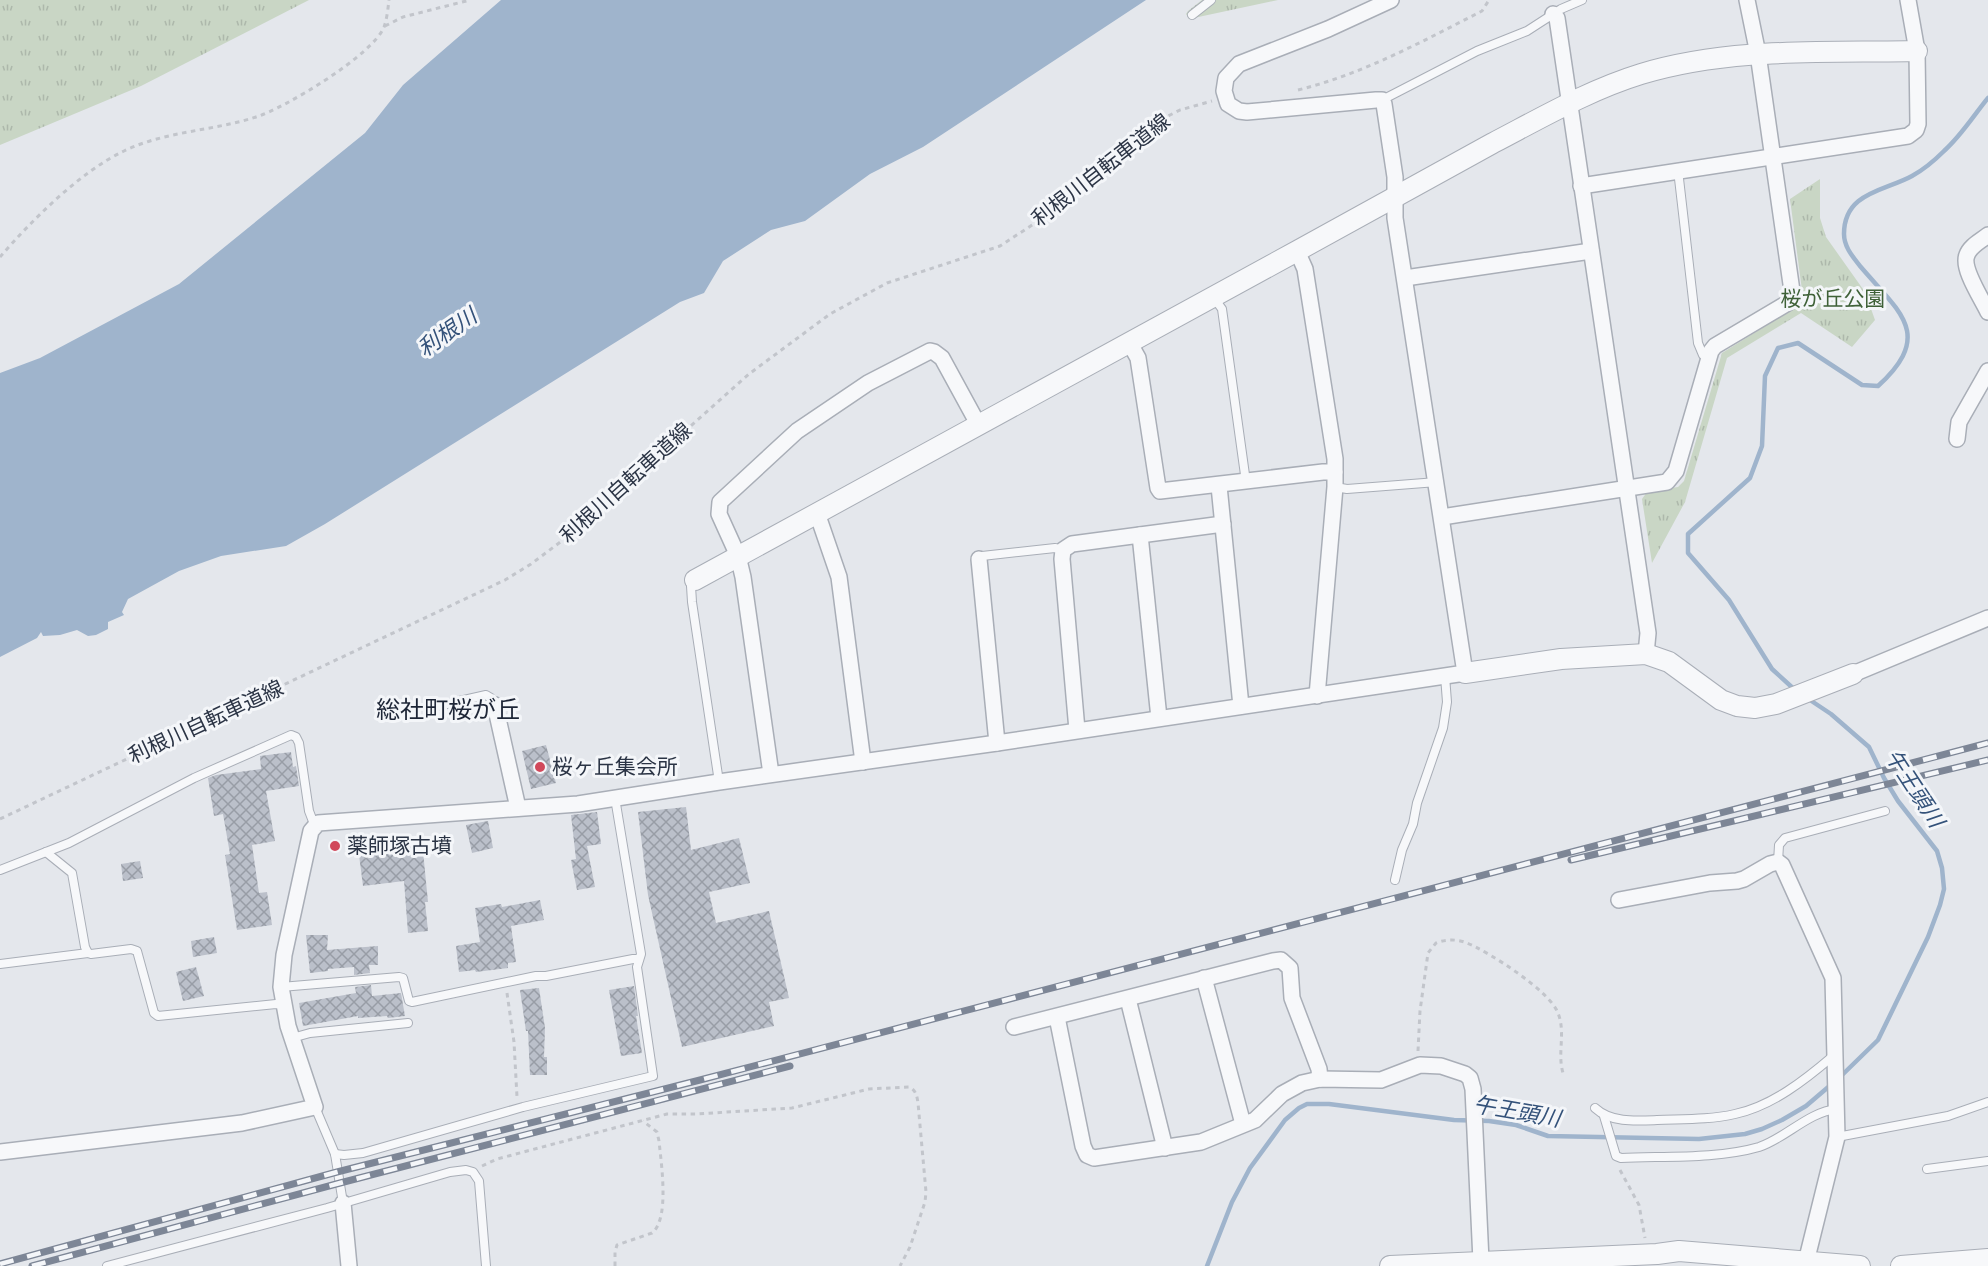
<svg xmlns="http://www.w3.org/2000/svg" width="1988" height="1266" font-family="'Varela Round','Noto Sans JP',sans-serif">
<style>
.grass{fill:url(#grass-tufts)}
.water{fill:#9fb4cc}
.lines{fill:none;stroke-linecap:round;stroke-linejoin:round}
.stream{stroke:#9fb4cc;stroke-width:4.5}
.building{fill:url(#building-cross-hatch)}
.service-casing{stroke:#a9aeb7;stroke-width:10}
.minor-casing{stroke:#a9aeb7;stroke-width:18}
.tertiary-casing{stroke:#a9aeb7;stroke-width:22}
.path{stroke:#c2c5cb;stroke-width:3;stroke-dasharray:4.5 4.5;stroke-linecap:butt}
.service{stroke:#f7f8fa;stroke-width:8}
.minor{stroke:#f7f8fa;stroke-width:15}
.tertiary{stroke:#f7f8fa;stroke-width:20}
.rail-casing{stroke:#7d8696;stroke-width:7}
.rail{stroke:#f4f6f9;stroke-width:4.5;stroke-dasharray:14;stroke-linecap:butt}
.poi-dot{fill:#d1495b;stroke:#f4f6f9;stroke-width:2}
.labels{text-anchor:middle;stroke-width:6;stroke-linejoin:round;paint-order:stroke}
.street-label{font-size:21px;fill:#2b3445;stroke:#f4f6f9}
.park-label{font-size:21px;fill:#3f6138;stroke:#f4f6f9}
.poi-label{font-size:21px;fill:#2b3445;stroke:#f4f6f9;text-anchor:start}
.water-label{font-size:22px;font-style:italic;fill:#34527a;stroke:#f4f6f9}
.quarter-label{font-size:24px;fill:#1d2536;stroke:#f4f6f9}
</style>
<defs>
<pattern id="grass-tufts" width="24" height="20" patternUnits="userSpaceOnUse" patternTransform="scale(1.5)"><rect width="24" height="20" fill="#c9d6c5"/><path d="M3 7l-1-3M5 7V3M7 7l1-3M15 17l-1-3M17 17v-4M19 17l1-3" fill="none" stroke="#adb8ab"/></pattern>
<pattern id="building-cross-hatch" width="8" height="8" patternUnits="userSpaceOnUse" patternTransform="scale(1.5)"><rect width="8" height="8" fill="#bbc0ca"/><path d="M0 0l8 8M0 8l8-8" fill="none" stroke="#989da6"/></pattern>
</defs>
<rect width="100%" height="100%" fill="#e4e7ec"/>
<g class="grass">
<polygon points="0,0 309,0 141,86 0,145"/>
<polygon points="1202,0 1278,0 1189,19 1186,14 1188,11"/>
<polygon points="1820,179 1820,218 1826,237 1865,292 1875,320 1852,347 1801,313 1727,358 1685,502 1652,563 1642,499 1647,492 1678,487 1684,481 1722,353 1801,304 1803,298 1790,199"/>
</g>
<polygon class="water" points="501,0 1146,0 923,147 870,174 805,221 771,230 723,261 704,293 680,302 325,524 286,546 221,556 179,571 128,599 122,612 124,615 108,622 108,629 96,635 88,636 77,630 60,635 43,636 41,632 37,638 0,657 0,373 40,358 179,284 365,133 403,85"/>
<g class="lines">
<g class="stream">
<path d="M 1795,690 L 1772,669 L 1729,600 L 1688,553 L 1688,534 L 1750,478 L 1762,446 L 1765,376 L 1778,348 L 1798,343 L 1862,385 L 1878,386 C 1935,334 1899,312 1860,266 C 1853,257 1844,247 1844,234 C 1844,192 1885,191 1912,176 C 1923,170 1935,160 1944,151 C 1961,136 1974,115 1988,98"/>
<polyline points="1807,698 1831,714 1869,747 1884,778 1898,801 1937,851 1942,868 1944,889 1940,905 1928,937 1878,1040 1839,1078"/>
<polyline points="1207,1266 1232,1202 1250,1168 1285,1120 1299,1108 1307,1104 1329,1104 1454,1120 1489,1121 1516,1125 1548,1136 1699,1139 1745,1134 1762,1129 1782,1120 1806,1106 1833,1083"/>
</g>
</g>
<g class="building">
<polygon points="546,745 556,783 531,789 522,751"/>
<polygon points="291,752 293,767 296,766 299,786 266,791 275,841 252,845 259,893 267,892 272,925 237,930 225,855 230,854 223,814 214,816 208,778 216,775 261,769 260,756"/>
<polygon points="686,807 691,850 739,838 750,883 709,892 716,923 769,911 789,998 769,1002 774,1026 682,1047 648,895 638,812"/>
<polygon points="597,812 601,844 587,846 595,887 577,890 571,860 576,859 571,815"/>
<polygon points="488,821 493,848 472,853 466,825"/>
<polygon points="422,841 428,902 425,902 428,931 408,933 404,881 363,886 359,855 401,850 401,843"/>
<polygon points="140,861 143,878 123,881 121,864"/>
<polygon points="540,900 544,920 511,926 516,962 508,963 508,968 476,972 475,970 459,972 456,946 480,942 475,908 501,904 502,907"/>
<polygon points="306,935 328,935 327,950 378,946 378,965 369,965 370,973 354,975 354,967 328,969 328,971 310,973"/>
<polygon points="214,937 217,953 193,957 191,941"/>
<polygon points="196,967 204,996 183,1001 176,972"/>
<polygon points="371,985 372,996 401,993 405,1016 388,1018 387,1016 358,1018 358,1016 303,1026 299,1003 356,993 355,987"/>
<polygon points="634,986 638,1016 636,1016 642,1053 621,1056 609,990"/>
<polygon points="539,988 545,1028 544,1057 547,1057 547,1075 530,1075 528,1031 526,1031 520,990"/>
</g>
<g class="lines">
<defs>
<g id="service">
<polyline points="1192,15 1211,0"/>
<polyline points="1382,100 1477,51 1527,31 1561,9 1582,0"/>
<polyline points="1678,170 1698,343 1703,355 1708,359"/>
<polyline points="1214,298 1222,309 1246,482"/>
<polyline points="1335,487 1347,489 1437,482"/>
<polyline points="979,559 982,556 1055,548 1063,550"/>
<polyline points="694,582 691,586 692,602 719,782"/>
<polyline points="433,707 486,695 491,698 495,705"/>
<polyline points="46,852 72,873 85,947 88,953 91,954 131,949 137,951 154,1013 158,1016 276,1004 283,1005"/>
<polyline points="1778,862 1779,845 1785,838 1885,811"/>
<polyline points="0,870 69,843 194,778 291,735 296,737 299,743 309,811 314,824"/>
<polyline points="1395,880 1402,850 1413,824 1417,803 1443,728 1447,702 1445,676"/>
<polyline points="0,964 88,953"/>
<polyline points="281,987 399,977 403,978 409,1001 412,1002 536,976 546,976 633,959 639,959"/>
<polyline points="292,1038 310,1033 408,1023"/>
<polyline points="315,1107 335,1154 343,1203"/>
<path d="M 1595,1108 C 1611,1123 1636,1121 1657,1120 C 1683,1119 1709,1120 1735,1114 C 1772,1106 1805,1080 1833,1056"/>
<path d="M 1604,1116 L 1616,1156 L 1621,1158 C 1663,1156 1718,1159 1759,1147 C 1786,1138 1808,1112 1837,1109"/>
<polyline points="1837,1137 1948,1116 1988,1102"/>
<polyline points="335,1154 344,1155 363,1153 523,1107 653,1076 637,967 641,954 615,798"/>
<polyline points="1927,1169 1988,1161"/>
<polyline points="107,1266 327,1208 450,1172 466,1170 473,1172 479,1181 486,1266"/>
</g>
<g id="minor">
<polyline points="1553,14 1557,18 1648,633 1646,654"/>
<polyline points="1581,186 1908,136 1916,130 1918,124 1917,51 1908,0"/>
<path d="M 1988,235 C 1981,241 1970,246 1967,255 C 1961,268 1982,299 1988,312"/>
<polyline points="1297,251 1305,269 1335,459 1335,487 1317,696"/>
<polyline points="1405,278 1591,251"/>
<polyline points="1129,342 1138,358 1158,488 1160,491 1323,472 1335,472"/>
<polyline points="1957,439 1959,422 1988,371"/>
<polyline points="1219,486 1241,706"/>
<polyline points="817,513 839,577 863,762"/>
<polyline points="1442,517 1667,482 1676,471 1711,351 1715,346 1791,301 1792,291 1758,54 1747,0"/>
<polyline points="1140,535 1159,718"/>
<polyline points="979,559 997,743"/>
<polyline points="1853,674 1988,618"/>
<polyline points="495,705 518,808"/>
<polyline points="1077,730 1062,559 1063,550 1072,544 1223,524"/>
<polyline points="771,774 743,577 738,556 719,514 720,502 797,431 868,383 930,351 934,352 942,358 978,424"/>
<polyline points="1619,900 1710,883 1737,881 1744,879 1770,864 1778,862 1782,865 1833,978 1837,1137 1806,1262"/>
<polyline points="1204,978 1243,1124"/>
<polyline points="1128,999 1165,1148"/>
<polyline points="1057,1017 1083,1146 1087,1155 1094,1158 1201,1142 1255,1120 1282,1094 1302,1083 1320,1079 1381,1080 1420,1065 1441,1066 1465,1074 1470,1078 1473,1089 1481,1261"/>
<polyline points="1014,1027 1273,961 1281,960 1290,968 1292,998 1319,1069 1320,1079"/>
<polyline points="0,1152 242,1123 315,1107 288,1026 281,987 284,955 311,831 318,823 578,804 719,782 997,743 1465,673 1395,218 1395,177 1384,104 1382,100 1376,100 1247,112 1239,111 1228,104 1224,91 1226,78 1239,64 1328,29 1391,0"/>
<polyline points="343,1203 349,1266"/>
</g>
<g id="tertiary">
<path d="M 695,580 C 895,470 1096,361 1297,251 C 1362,215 1428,179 1493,143 C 1541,118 1589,90 1641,74 C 1730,47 1825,53 1917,51"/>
<polyline points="1465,673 1561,659 1646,654 1669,662 1721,700 1737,706 1755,708 1776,704 1853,674"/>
<polyline points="1390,1266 1657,1254 1679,1251 1860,1266"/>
<polyline points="1901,1266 1988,1259"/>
</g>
</defs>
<use href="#service" class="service-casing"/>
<use href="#minor" class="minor-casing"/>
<use href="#tertiary" class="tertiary-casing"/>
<g class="path">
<polyline points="385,26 403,17 470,0"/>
<path d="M 1298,90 C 1363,74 1423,41 1482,11 L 1489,0"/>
<path d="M 0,257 C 31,221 81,171 124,151 C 165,131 213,131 256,117 C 285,108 373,55 384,27 C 387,19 388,8 389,0"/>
<polyline points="0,819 505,580 531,564 563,540 749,374 830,314 887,283 1000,246 1046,216 1086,186 1138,136 1156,122 1180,110 1212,101"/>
<polyline points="507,993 514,1042 517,1097"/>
<path d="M 1418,1051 L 1420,1011 L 1428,953 L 1436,943 C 1446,939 1457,939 1467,943 C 1489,952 1550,991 1558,1013 C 1566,1033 1557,1053 1563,1073"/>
<path d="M 482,1166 L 497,1159 L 667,1114 L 696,1114 L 792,1108 L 869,1089 L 909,1087 C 916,1090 917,1096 918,1103 L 926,1192 L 925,1202 L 910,1247 L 900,1266"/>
<polyline points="1620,1170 1639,1205 1645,1238"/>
<path d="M 615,1266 L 615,1252 L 617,1245 L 652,1233 C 670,1219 661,1162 659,1141 L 657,1132 L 643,1121"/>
</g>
<use href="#service" class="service"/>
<use href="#minor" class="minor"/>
<use href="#tertiary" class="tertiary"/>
<defs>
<g id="rail">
<polyline points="1571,860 1988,760"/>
<polyline points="0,1264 337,1172 700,1080 1988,743"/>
<polyline points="32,1266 340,1183 790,1066"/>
</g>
</defs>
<use href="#rail" class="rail-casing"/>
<use href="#rail" class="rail"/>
</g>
<g class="poi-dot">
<circle cx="540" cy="767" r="6"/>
<circle cx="335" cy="846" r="6"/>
</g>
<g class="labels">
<g class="street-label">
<text transform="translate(1101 170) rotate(-38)" y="7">利根川自転車道線</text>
<text transform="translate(626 483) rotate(-42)" y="7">利根川自転車道線</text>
<text transform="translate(206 722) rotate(-25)" y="7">利根川自転車道線</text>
</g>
<g class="park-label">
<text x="1833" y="306">桜が丘公園</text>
</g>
<g class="poi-label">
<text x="552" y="774">桜ヶ丘集会所</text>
<text x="347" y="853">薬師塚古墳</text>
</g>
<g class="water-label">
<text transform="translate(447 332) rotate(-35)" y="8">利根川</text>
<text transform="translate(1915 788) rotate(57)" y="8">午王頭川</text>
<text transform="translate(1517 1111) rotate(10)" y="8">午王頭川</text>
</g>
<g class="quarter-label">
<text x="448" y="718">総社町桜が丘</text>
</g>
</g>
</svg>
